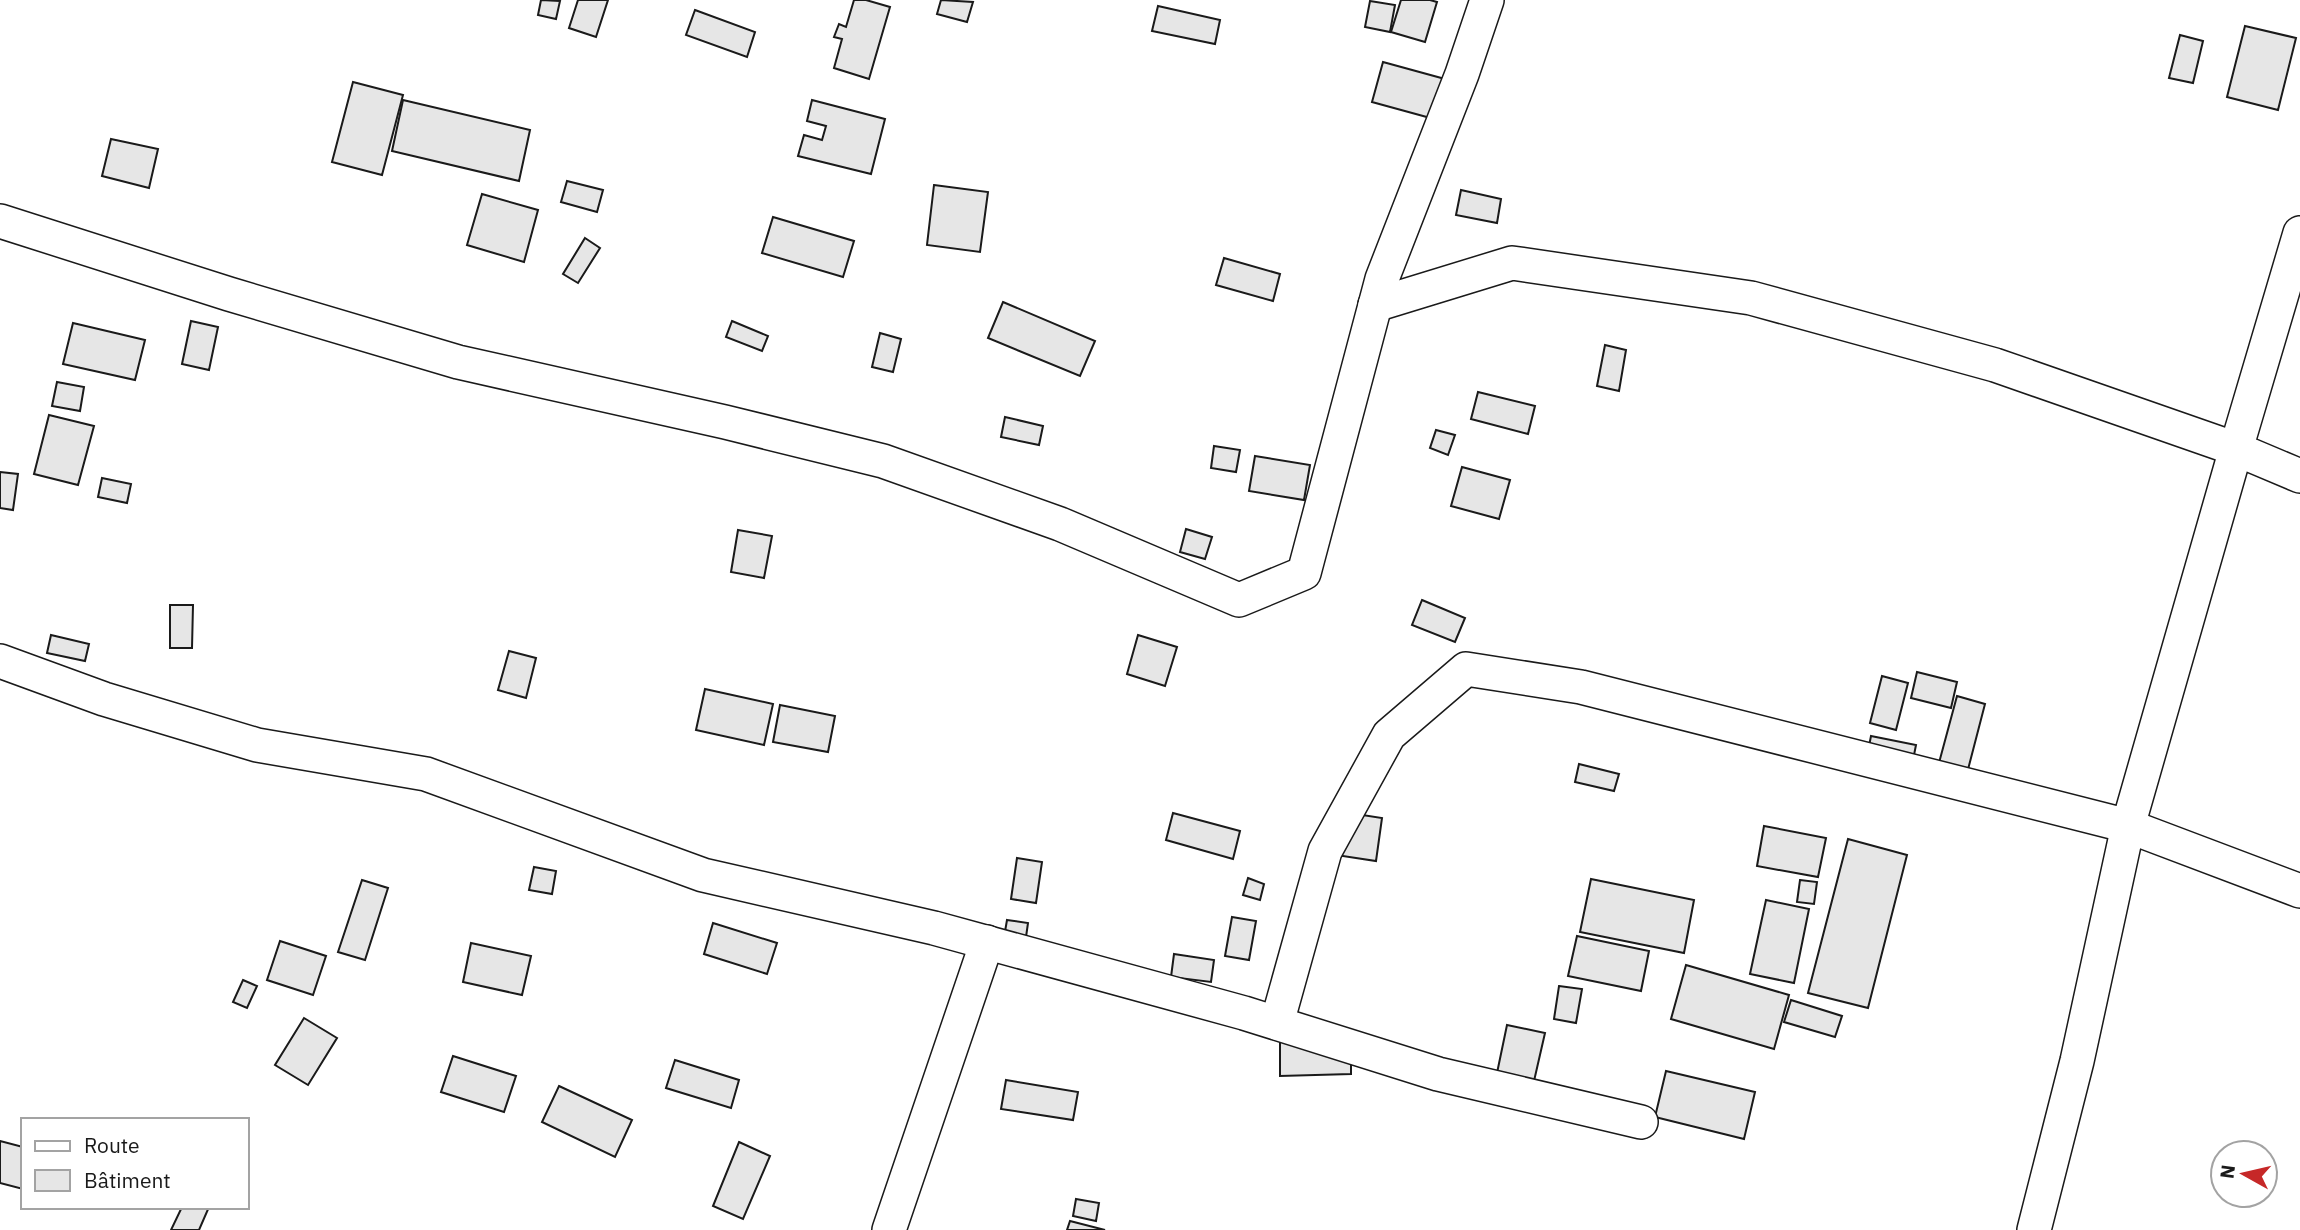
<svg xmlns="http://www.w3.org/2000/svg" width="2300" height="1230" font-family="'IBM Plex Sans',sans-serif">
<style>
.building{fill:#e6e6e6;stroke:#1a1a1a;stroke-width:2}
.lines{fill:none;stroke-linecap:round;stroke-linejoin:round}
.street-casing{stroke:#1a1a1a;stroke-width:36}
.street{stroke:#fff;stroke-width:33}
</style>
<rect width="100%" height="100%" fill="#fff"/>
<g class="building">
<polygon points="541,0 560,1 556,19 538,15"/>
<polygon points="578,0 608,0 596,37 569,28"/>
<polygon points="854,0 866,0 890,7 869,79 834,68 842,39 834,37 839,24 846,27"/>
<polygon points="941,0 973,2 967,22 937,14"/>
<polygon points="1401,0 1430,0 1437,2 1425,42 1391,32"/>
<polygon points="1370,1 1395,5 1390,32 1365,27"/>
<polygon points="1158,6 1220,20 1215,44 1152,31"/>
<polygon points="695,10 755,32 747,57 686,35"/>
<polygon points="2245,26 2296,38 2278,110 2227,97"/>
<polygon points="2180,35 2203,41 2193,83 2169,78"/>
<polygon points="1383,62 1445,79 1434,119 1372,102"/>
<polygon points="353,82 403,95 382,175 332,162"/>
<polygon points="403,100 530,130 519,181 392,151"/>
<polygon points="812,100 885,119 871,174 798,156 804,135 822,140 826,126 807,121"/>
<polygon points="111,139 158,149 149,188 102,176"/>
<polygon points="567,181 603,190 597,212 561,202"/>
<polygon points="934,185 988,192 980,252 927,245"/>
<polygon points="1461,190 1501,199 1497,223 1456,215"/>
<polygon points="482,194 538,210 524,262 467,245"/>
<polygon points="773,217 854,241 843,277 762,253"/>
<polygon points="585,238 600,248 578,283 563,274"/>
<polygon points="1224,258 1280,274 1273,301 1216,285"/>
<polygon points="1003,302 1095,341 1080,376 988,338"/>
<polygon points="191,321 218,327 209,370 182,364"/>
<polygon points="732,321 768,336 762,351 726,337"/>
<polygon points="73,323 145,340 135,380 63,364"/>
<polygon points="880,333 901,339 893,372 872,367"/>
<polygon points="1605,345 1626,350 1619,391 1597,386"/>
<polygon points="57,382 84,387 80,411 52,406"/>
<polygon points="1478,392 1535,406 1528,434 1471,419"/>
<polygon points="49,415 94,426 78,485 34,474"/>
<polygon points="1005,417 1043,426 1039,445 1001,437"/>
<polygon points="1436,430 1455,435 1448,455 1430,448"/>
<polygon points="1214,446 1240,450 1236,472 1211,468"/>
<polygon points="1255,456 1310,465 1304,500 1249,491"/>
<polygon points="1462,467 1510,480 1499,519 1451,506"/>
<polygon points="0,472 18,474 13,510 0,508"/>
<polygon points="102,478 131,484 127,503 98,497"/>
<polygon points="1186,529 1212,537 1205,559 1180,552"/>
<polygon points="738,530 772,536 764,578 731,572"/>
<polygon points="1422,600 1465,618 1455,642 1412,625"/>
<polygon points="170,605 193,605 192,648 170,648"/>
<polygon points="51,635 89,644 85,661 47,653"/>
<polygon points="1138,635 1177,647 1165,686 1127,674"/>
<polygon points="509,651 536,658 526,698 498,690"/>
<polygon points="1917,672 1957,682 1951,708 1911,698"/>
<polygon points="1882,676 1908,683 1896,730 1870,723"/>
<polygon points="705,689 773,704 764,745 696,730"/>
<polygon points="1957,696 1985,704 1965,781 1936,774"/>
<polygon points="780,705 835,716 828,752 773,742"/>
<polygon points="1871,736 1916,745 1912,765 1867,756"/>
<polygon points="1579,764 1619,774 1614,791 1575,782"/>
<polygon points="1343,812 1382,818 1376,861 1336,855"/>
<polygon points="1173,813 1240,831 1233,859 1166,840"/>
<polygon points="1764,826 1826,838 1818,877 1757,866"/>
<polygon points="1848,839 1907,855 1868,1008 1808,993"/>
<polygon points="1017,858 1042,862 1036,903 1011,899"/>
<polygon points="534,867 556,871 552,894 529,890"/>
<polygon points="1248,878 1264,884 1260,900 1243,895"/>
<polygon points="1591,879 1694,900 1684,953 1580,932"/>
<polygon points="362,880 388,888 365,960 338,952"/>
<polygon points="1800,880 1817,882 1814,904 1797,902"/>
<polygon points="1766,900 1809,909 1794,983 1750,974"/>
<polygon points="1232,917 1256,921 1249,960 1225,956"/>
<polygon points="1007,920 1028,923 1023,958 1001,955"/>
<polygon points="713,923 777,943 767,974 704,954"/>
<polygon points="1577,936 1649,951 1641,991 1568,976"/>
<polygon points="280,941 326,956 313,995 267,980"/>
<polygon points="471,943 531,956 522,995 463,982"/>
<polygon points="1174,954 1214,960 1211,982 1171,977"/>
<polygon points="1686,965 1789,995 1774,1049 1671,1019"/>
<polygon points="243,980 257,986 247,1008 233,1002"/>
<polygon points="1559,986 1582,989 1576,1023 1554,1019"/>
<polygon points="1791,1000 1842,1016 1835,1037 1784,1022"/>
<polygon points="304,1018 337,1038 308,1085 275,1065"/>
<polygon points="1507,1025 1545,1033 1534,1081 1497,1073"/>
<polygon points="1351,1034 1351,1074 1280,1076 1280,1035"/>
<polygon points="453,1056 516,1076 504,1112 441,1092"/>
<polygon points="675,1060 739,1080 731,1108 666,1088"/>
<polygon points="1666,1071 1755,1092 1744,1139 1655,1117"/>
<polygon points="1006,1080 1078,1092 1073,1120 1001,1109"/>
<polygon points="559,1086 632,1120 615,1157 542,1122"/>
<polygon points="0,1141 23,1147 23,1189 0,1183"/>
<polygon points="739,1142 770,1156 743,1219 713,1206"/>
<polygon points="1076,1199 1099,1203 1096,1221 1073,1216"/>
<polygon points="182,1207 209,1207 199,1230 171,1230"/>
<polygon points="1070,1221 1105,1230 1067,1230"/>
</g>
<g class="lines">
<defs>
<g id="street">
<polyline points="0,221 229,294 458,362 725,422 883,461 1060,524 1239,600 1304,573 1382,279 1462,74 1487,0"/>
<polyline points="2300,233 2236,449 2300,476"/>
<polyline points="0,661 104,699 257,745 426,774 703,875 934,928 1244,1013 1438,1074 1641,1122"/>
<polyline points="1277,1023 1325,851 1389,735 1466,669 1581,687 2128,826 2236,449 1995,365 1751,298 1512,263 1375,305"/>
<polyline points="889,1230 987,942"/>
<polyline points="2034,1230 2077,1061 2128,826 2300,891"/>
</g>
</defs>
<use href="#street" class="street-casing"/>
<use href="#street" class="street"/>
</g>
<rect x="21" y="1118" width="228" height="91" fill="#ffffff" stroke="#a3a3a3" stroke-width="2"/>
<rect x="35" y="1141" width="35" height="10" fill="#ffffff" stroke="#a3a3a3" stroke-width="2"/>
<text x="84" y="1153" font-size="21" fill="#1a1a1a">Route</text>
<rect x="35" y="1170" width="35" height="21" fill="#e6e6e6" stroke="#a3a3a3" stroke-width="2"/>
<text x="84" y="1188" font-size="21" fill="#1a1a1a">Bâtiment</text>
<g transform="translate(2244 1174) rotate(278)"><circle r="33" fill="#ffffff" stroke="#a3a3a3" stroke-width="2"/>
<path d="M0-5L12 26L0 18L-12 26Z" fill="#c62828"/>
<text y="-10" font-size="19" font-weight="bold" text-anchor="middle" fill="#1a1a1a">N</text>
</g>
</svg>
